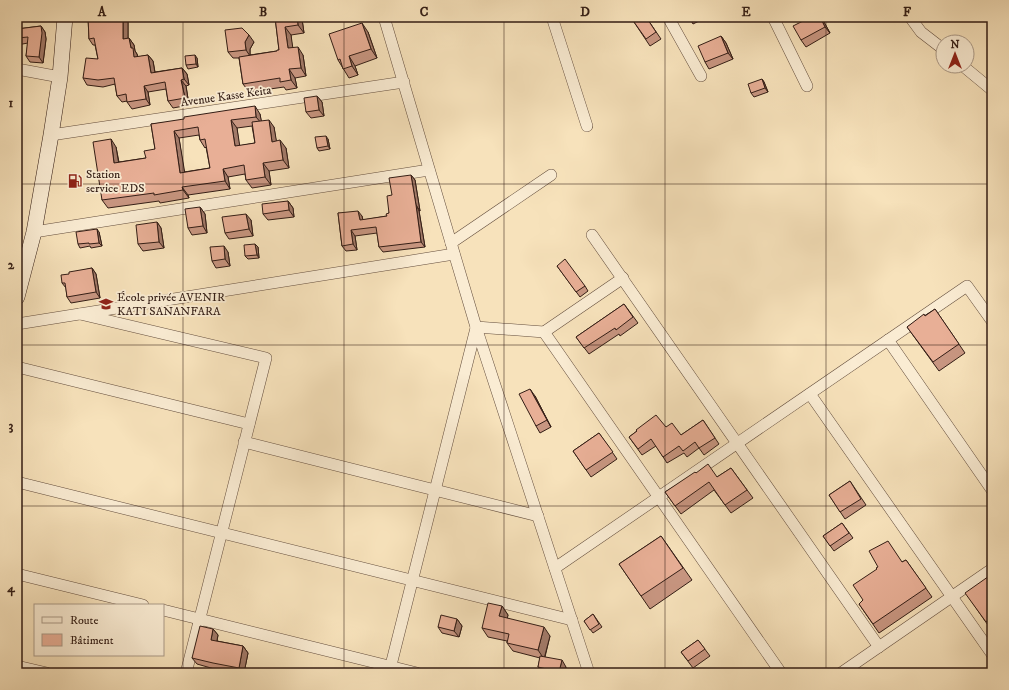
<svg xmlns="http://www.w3.org/2000/svg" width="1009" height="690" font-family="'IM FELL DW Pica',serif">
<style>
.lines{fill:none;stroke-linecap:round;stroke-linejoin:round}
.street-casing{stroke:#644e3e;stroke-width:12}
.secondary-casing{stroke:#331d15;stroke-width:16}
.street{stroke:#faecd3;stroke-width:11}
.secondary{stroke:#faecd3;stroke-width:15}
.wall{fill:#c89681;stroke:#331d15;fill-rule:evenodd}
.shaded-wall{fill:#a27a69;stroke:#331d15}
.building{fill:#e8af96;stroke:#331d15;fill-rule:evenodd}
.grid{fill:none;stroke:#331d15;stroke-width:1;stroke-opacity:0.55}
.labels{text-anchor:middle;stroke-width:3.5;stroke-linejoin:round;paint-order:stroke}
.street-label{font-size:12px;fill:#331d15;stroke:#faecd3}
.poi-label{font-size:12px;fill:#331d15;stroke:#faecd3;text-anchor:start}
.neatline{fill:none;stroke:#331d15;stroke-width:1.5}
.grid-label{font-size:13px;text-anchor:middle;font-weight:bold;fill:#331d15}
</style>
<rect width="100%" height="100%" fill="#f7e2bb"/>
<filter id="stains"><feTurbulence type="fractalNoise" baseFrequency=".005" numOctaves="4"/><feColorMatrix values="0 0 0 0 .2 0 0 0 0 .09 0 0 0 0 .02 0 0 0 .5 -.17"/></filter>
<radialGradient id="worn" r=".72"><stop offset=".6" stop-color="#630" stop-opacity="0"/><stop offset="1" stop-color="#630" stop-opacity=".3"/></radialGradient>
<g class="lines">
<defs>
<g id="street">
<polyline points="384,17 476,327 589,673"/>
<polyline points="552,17 587,126"/>
<polyline points="668,17 701,76"/>
<polyline points="773,17 807,86"/>
<polyline points="910,17 921,32 943,49"/>
<polyline points="963,66 992,90"/>
<polyline points="17,69 60,77"/>
<polyline points="51,135 404,82"/>
<polyline points="34,232 429,170"/>
<polyline points="592,235 879,647"/>
<polyline points="451,243 551,175"/>
<polyline points="80,314 266,358 186,673"/>
<polyline points="17,324 454,254"/>
<polyline points="476,327 544,332 623,278"/>
<polyline points="544,332 781,673"/>
<polyline points="888,340 992,490"/>
<polyline points="17,367 249,424"/>
<polyline points="810,394 992,654"/>
<polyline points="244,442 538,516"/>
<polyline points="17,482 572,620"/>
<polyline points="555,568 967,286 992,321"/>
<polyline points="17,574 143,605"/>
<polyline points="163,610 417,673"/>
<polyline points="17,666 47,673"/>
<polyline points="389,673 476,328"/>
<polyline points="841,673 992,569"/>
</g>
<polyline id="secondary" points="17,297 34,232 51,135 60,77 65,17"/>
</defs>
<use href="#street" class="street-casing"/>
<use href="#secondary" class="secondary-casing"/>
<use href="#street" class="street"/>
<use href="#secondary" class="secondary"/>
</g>
<g class="wall">
<polygon points="88,17 127,17 128,18 128,39 129,38 134,45 135,51 137,54 138,57 148,55 153,61 155,72 182,68 187,74 189,85 186,86 189,105 173,108 168,101 166,89 148,92 150,105 132,109 127,102 127,101 122,102 117,96 115,84 103,87 87,85 83,78 98,59 95,45 93,45 89,39"/>
<polygon points="275,17 302,19 304,33 291,35 292,48 303,55 306,76 295,78 297,88 286,90 284,87 249,92 243,84 239,58 233,58 228,52 254,42 250,49 250,55 277,51 279,50"/>
<polygon points="646,17 661,39 650,46 634,22"/>
<polygon points="689,17 707,17 693,24"/>
<polygon points="811,17 821,17 830,33 806,47 801,40"/>
<polygon points="41,26 45,32 46,39 43,63 30,62 26,56 28,43 17,45 17,29"/>
<polygon points="368,32 377,58 355,66 358,75 349,78 338,60"/>
<polygon points="721,36 726,43 733,59 709,69 705,62"/>
<polygon points="197,58 198,67 188,69 186,65"/>
<polygon points="762,79 764,82 768,92 754,97 751,93"/>
<polygon points="317,96 322,102 324,116 311,118 306,112"/>
<path d="M 260,114 L 261,121 L 274,127 L 276,141 L 286,148 L 289,168 L 269,171 L 271,185 L 252,188 L 246,180 L 245,174 L 228,177 L 230,189 L 188,195 L 189,198 L 160,203 L 159,201 L 108,208 L 102,200 L 116,147 L 119,162 L 146,158 L 155,149 L 151,124 ZM 252,126 L 255,143 L 239,146 L 237,128 ZM 199,135 L 200,140 L 205,148 L 206,147 L 210,168 L 184,172 L 179,138 Z"/>
<polygon points="328,139 330,149 319,151 317,148"/>
<polygon points="411,175 415,180 420,211 419,211 425,247 383,252 379,247 377,233 355,236 357,250 346,251 342,246 338,213 362,216 363,220 387,216 389,213 392,195"/>
<polygon points="288,201 293,208 294,217 268,220 263,214"/>
<polygon points="200,207 205,214 207,233 192,235 188,228"/>
<polygon points="251,220 253,236 229,239 225,233"/>
<polygon points="157,222 161,228 164,248 143,251 138,244"/>
<polygon points="99,232 102,246 91,248 90,246 80,248 78,244"/>
<polygon points="255,244 258,247 259,258 248,259 245,256"/>
<polygon points="228,252 230,266 216,268 212,261"/>
<polygon points="557,266 585,286 588,291 580,297"/>
<polygon points="92,268 96,274 100,298 71,303 67,297 66,288 62,283 69,274"/>
<polygon points="624,304 638,323 620,336 619,334 589,354 576,337"/>
<polygon points="935,309 965,353 939,371 907,327"/>
<polygon points="535,396 551,427 540,433 536,426"/>
<polygon points="703,420 719,444 704,455 699,448 687,457 684,453 667,463 656,446 642,455 629,437 637,431 666,427 681,435"/>
<polygon points="599,433 617,459 591,477 573,451"/>
<polygon points="731,468 753,498 731,513 714,490 681,514 665,492 696,473 717,477"/>
<polygon points="850,481 866,505 845,519 829,495"/>
<polygon points="842,523 853,538 834,551 823,536"/>
<polygon points="661,536 692,580 650,609 619,564"/>
<polygon points="906,560 932,597 879,633 859,604 863,600 902,562"/>
<polygon points="992,574 992,631 972,602"/>
<polygon points="502,606 508,615 507,618 550,636 545,657 566,667 565,673 542,673 538,667 540,658 513,651 507,643 507,641 488,637 482,628"/>
<polygon points="593,614 602,627 593,633 584,621"/>
<polygon points="457,619 462,626 459,637 442,633 438,627"/>
<polygon points="213,629 218,635 217,641 243,646 248,653 244,673 236,673 218,669 218,670 197,664 192,658"/>
<polygon points="698,640 710,656 693,668 681,652"/>
</g>
<g class="shaded-wall">
<polygon points="123,17 127,17 128,18 128,46 123,39"/>
<polygon points="297,17 300,17 302,19 304,33 298,25"/>
<polygon points="820,17 823,20 830,33 825,27"/>
<polygon points="362,23 368,32 377,58 371,49"/>
<polygon points="41,26 45,32 46,39 43,63 39,57"/>
<polygon points="285,27 291,35 294,56 288,48"/>
<polygon points="249,35 254,42 250,49 250,56 246,50 245,42"/>
<polygon points="721,36 726,43 733,59 728,53"/>
<polygon points="129,38 134,45 135,51 137,54 139,63 134,57 131,48"/>
<polygon points="298,47 303,55 306,76 301,68"/>
<polygon points="148,55 153,61 156,79 151,73"/>
<polygon points="195,55 197,58 198,67 196,64"/>
<polygon points="349,56 355,66 358,75 352,66"/>
<polygon points="182,68 187,74 189,85 184,79"/>
<polygon points="289,69 295,78 297,88 291,80"/>
<polygon points="762,79 764,82 768,92 765,88"/>
<polygon points="181,80 186,86 189,105 185,98"/>
<polygon points="144,86 148,92 150,105 146,99"/>
<polygon points="317,96 322,102 324,116 319,110"/>
<polygon points="255,106 260,114 262,124 256,117"/>
<polygon points="231,120 237,128 241,154 235,146"/>
<polygon points="269,120 274,127 278,150 272,142"/>
<polygon points="174,131 179,138 186,180 180,173"/>
<polygon points="326,136 328,139 330,149 328,146"/>
<polygon points="111,139 116,147 120,171 114,163"/>
<polygon points="280,140 286,148 289,168 283,160"/>
<polygon points="263,163 269,171 271,185 265,177"/>
<polygon points="223,169 228,177 230,189 225,181"/>
<polygon points="411,175 415,180 420,211 416,205"/>
<polygon points="182,187 188,195 189,198 183,190"/>
<polygon points="288,201 293,208 294,217 289,210"/>
<polygon points="416,205 419,211 425,247 421,242"/>
<polygon points="200,207 205,214 207,233 203,226"/>
<polygon points="358,211 362,216 364,226 360,220"/>
<polygon points="246,214 251,220 253,236 249,229"/>
<polygon points="157,222 161,228 164,248 159,242"/>
<polygon points="97,229 99,232 102,246 99,243"/>
<polygon points="351,230 355,236 357,250 353,244"/>
<polygon points="255,244 258,247 259,258 257,255"/>
<polygon points="224,246 228,252 230,266 225,259"/>
<polygon points="92,268 96,274 100,298 96,292"/>
<polygon points="530,389 535,396 551,427 547,420"/>
<polygon points="502,606 508,615 506,625 499,616"/>
<polygon points="457,619 462,626 459,637 454,631"/>
<polygon points="544,627 550,636 544,659 538,650"/>
<polygon points="213,629 218,635 216,646 211,640"/>
<polygon points="243,646 248,653 244,673 242,673 239,668"/>
<polygon points="562,660 566,667 565,673 560,673 559,672"/>
</g>
<g class="building">
<polygon points="88,17 123,17 123,39 129,38 131,48 133,48 134,57 148,55 151,73 182,68 184,79 181,80 185,98 168,101 165,82 144,86 146,99 127,102 126,94 117,96 114,78 98,80 83,78 86,58 98,59 94,38 89,39"/>
<polygon points="275,17 297,17 298,25 285,27 288,48 298,47 301,68 289,69 291,80 280,82 280,78 243,84 239,57 277,51 277,50 279,50"/>
<polygon points="643,17 646,17 656,32 646,39 634,22"/>
<polygon points="811,17 820,17 825,27 801,40 793,26"/>
<polygon points="362,23 371,49 349,56 352,66 343,69 340,59 338,60 329,34"/>
<polygon points="41,26 42,33 39,57 26,56 28,37 17,38 17,29"/>
<polygon points="242,28 249,35 245,42 246,50 228,52 225,30"/>
<polygon points="721,36 728,53 705,62 698,46"/>
<polygon points="195,55 196,64 186,65 185,56"/>
<polygon points="762,79 765,88 751,93 748,84"/>
<polygon points="317,96 319,110 306,112 304,98"/>
<path d="M 255,106 L 256,117 L 231,120 L 235,146 L 255,143 L 252,122 L 269,120 L 272,142 L 280,140 L 283,160 L 263,163 L 265,177 L 246,180 L 244,165 L 223,169 L 225,181 L 182,187 L 183,190 L 154,195 L 154,193 L 102,200 L 93,142 L 111,139 L 114,163 L 146,158 L 144,151 L 155,149 L 151,124 L 184,119 L 184,117 ZM 198,127 L 200,140 L 205,139 L 210,168 L 180,173 L 174,131 Z"/>
<polygon points="326,136 328,146 317,148 315,137"/>
<polygon points="411,175 416,205 421,242 379,247 376,227 351,230 353,244 342,246 338,213 358,211 360,220 387,216 386,214 389,213 387,196 392,195 389,178"/>
<polygon points="288,201 289,210 263,214 262,204"/>
<polygon points="200,207 203,226 188,228 185,209"/>
<polygon points="246,214 249,229 225,233 222,217"/>
<polygon points="157,222 159,242 138,244 136,225"/>
<polygon points="97,229 99,243 89,244 89,243 78,244 76,232"/>
<polygon points="255,244 257,255 245,256 244,245"/>
<polygon points="224,246 225,259 212,261 210,247"/>
<polygon points="565,259 585,286 576,292 557,266"/>
<polygon points="92,268 96,292 67,297 65,283 62,283 61,275 69,274 69,272"/>
<polygon points="624,304 633,317 616,330 615,328 584,348 576,337"/>
<polygon points="935,309 959,344 933,362 907,327 924,314 925,316"/>
<polygon points="530,389 547,420 536,426 519,394"/>
<polygon points="656,415 666,427 672,423 681,435 703,420 715,438 699,448 695,442 683,451 679,446 663,457 651,439 638,449 629,437 637,431 636,430"/>
<polygon points="599,433 613,452 586,470 573,451"/>
<polygon points="708,464 717,477 731,468 747,490 725,505 709,482 675,506 665,492 695,472 696,473"/>
<polygon points="850,481 861,499 840,512 829,495"/>
<polygon points="842,523 849,533 830,546 823,536"/>
<polygon points="661,536 683,568 641,596 619,564"/>
<polygon points="888,541 902,562 906,560 926,588 873,624 859,604 863,600 853,585 877,569 876,568 878,567 869,551"/>
<polygon points="992,574 992,618 986,622 965,593"/>
<polygon points="488,603 502,606 499,616 544,627 538,650 507,643 509,634 482,628"/>
<polygon points="593,614 599,624 590,630 584,621"/>
<polygon points="441,615 457,619 454,631 438,627"/>
<polygon points="200,626 213,629 211,640 243,646 239,668 213,663 192,658"/>
<polygon points="698,640 705,649 688,661 681,652"/>
<polygon points="540,656 562,660 559,672 538,667"/>
</g>
<path class="grid" d="M 183,17 L 183,673M 344,17 L 344,673M 504,17 L 504,673M 665,17 L 665,673M 826,17 L 826,673M 17,184 L 992,184M 17,345 L 992,345M 17,506 L 992,506"/>
<defs>
<symbol id="fuel-bare" viewBox="-9 -9 18 18"><path d="M-5.5-6h7V0h2V4h1.3V-2.5L3-4.5l.8-.8L6-3V5H2.5V1h-1V6h-7ZM-4.2-4.7v3.2H.2V-4.7Z" fill="#8f2418" stroke="#faecd3" stroke-width="2.5" paint-order="stroke"/></symbol>
<symbol id="school-bare" viewBox="-9 -9 18 18"><path d="M0-5L7-2L0 1L-7-2ZM-4 1L0 2.5L4 1V4Q0 6-4 4Z" fill="#8f2418" stroke="#faecd3" stroke-width="2.5" paint-order="stroke"/></symbol>
</defs>
<g fill-rule="evenodd">
<use href="#fuel-bare" x="65" y="171" width="20" height="20"/>
<use href="#school-bare" x="96" y="294" width="20" height="20"/>
</g>
<g class="labels">
<g class="street-label">
<text transform="translate(226 96) rotate(-8)" y="4">Avenue Kasse Keita</text>
</g>
<g class="poi-label">
<text x="86" y="178">Station<tspan x="86" dy="14">service EDS</tspan></text>
<text x="117" y="301">École privée AVENIR<tspan x="117" dy="14">KATI SANANFARA</tspan></text>
</g>
</g>
<rect width="1009" height="690" fill="none" stroke="#f7e2bb" stroke-width="44"/>
<rect x="34" y="604" width="130" height="52" fill="#faecd3" stroke="#aa9987"/>
<rect x="42" y="617" width="20" height="6" fill="#faecd3" stroke="#aa9987"/>
<text x="70" y="624" font-size="12" fill="#331d15">Route</text>
<rect x="42" y="634" width="20" height="12" fill="#e8af96" stroke="#aa9987"/>
<text x="70" y="644" font-size="12" fill="#331d15">Bâtiment</text>
<g transform="translate(955 54)"><circle r="19" fill="#faecd3" stroke="#aa9987"/>
<path d="M0-3L7 15L0 10L-7 15Z" fill="#8f2418"/>
<text y="-6" font-size="11" font-weight="bold" text-anchor="middle" fill="#331d15">N</text>
</g>
<rect x="22" y="22" width="965" height="646" class="neatline"/>
<g class="grid-label">
<text x="102" y="16">A</text>
<text x="263" y="16">B</text>
<text x="424" y="16">C</text>
<text x="585" y="16">D</text>
<text x="746" y="16">E</text>
<text x="907" y="16">F</text>
<text x="11" y="107">1</text>
<text x="11" y="269">2</text>
<text x="11" y="430">3</text>
<text x="11" y="592">4</text>
</g>
<rect width="100%" height="100%" filter="url(#stains)"/>
<rect width="100%" height="100%" fill="url(#worn)"/>
</svg>
